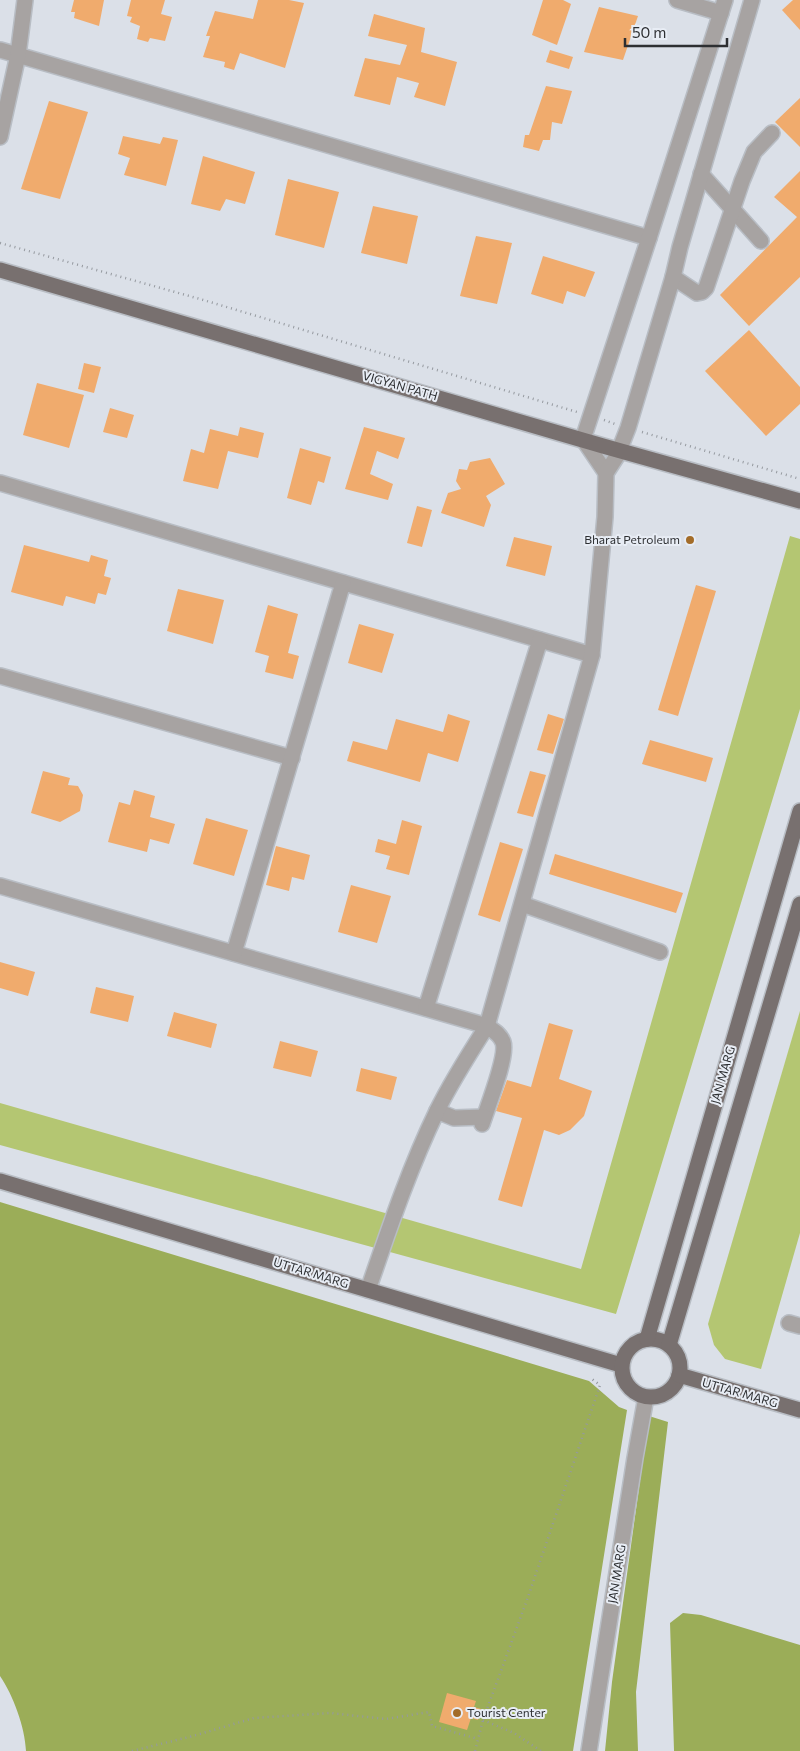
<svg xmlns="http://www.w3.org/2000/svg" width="800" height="1751" font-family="Commissioner,sans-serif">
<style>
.green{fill:#b4c672}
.forest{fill:#9bad58}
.building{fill:#f0ab6d}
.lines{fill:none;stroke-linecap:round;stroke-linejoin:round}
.minor-casing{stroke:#b8bdc4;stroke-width:18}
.major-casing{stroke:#b8bdc4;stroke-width:18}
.path{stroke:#95999f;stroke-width:2.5;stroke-dasharray:1 4;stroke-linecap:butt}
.minor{stroke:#a7a3a2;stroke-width:15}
.major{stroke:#78706f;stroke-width:15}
.poi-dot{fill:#a36c28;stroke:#e8edf5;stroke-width:2}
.labels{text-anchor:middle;stroke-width:4;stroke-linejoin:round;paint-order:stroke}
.street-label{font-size:12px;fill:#2d2f32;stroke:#e8edf5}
.poi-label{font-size:12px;fill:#2d2f32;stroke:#e8edf5;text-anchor:end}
</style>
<rect width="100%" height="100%" fill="#dbe0e8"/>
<g class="green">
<polygon points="790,536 800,539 800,709 616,1314 0,1145 0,1103 581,1269"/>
<polygon points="800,1011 800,1233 761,1369 725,1359 714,1345 708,1324"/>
</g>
<g class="forest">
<path d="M 0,1202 L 589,1381 L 619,1407 L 627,1410 L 573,1751 L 26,1751 C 25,1727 13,1695 0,1676 Z"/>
<polygon points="649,1416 668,1422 636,1692 638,1751 605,1751 612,1682"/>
<polygon points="683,1613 701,1615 800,1645 800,1751 674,1751 670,1623"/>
</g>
<g class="building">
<polygon points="74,0 104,0 99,26 74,18 75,12 71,12"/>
<polygon points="131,0 165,0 161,14 172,17 165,41 150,38 148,42 137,39 140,26 130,22 132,17 127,16"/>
<polygon points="258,0 289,0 304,3 285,68 240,53 234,70 224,67 225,62 203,57 210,36 206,36 215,11 253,19"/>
<polygon points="543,0 563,0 571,4 557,45 532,35"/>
<polygon points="793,0 800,0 800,30 782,10"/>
<polygon points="599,7 638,16 623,60 584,52"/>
<polygon points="374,14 425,28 421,52 457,62 445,106 414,97 419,83 397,77 390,105 354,96 365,58 400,65 407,45 368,36"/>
<polygon points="550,50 573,57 569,69 546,62"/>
<polygon points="546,86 572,91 562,124 552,122 550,140 543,140 539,151 523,147 525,135 529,135"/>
<polygon points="800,98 800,147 775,122"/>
<polygon points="49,101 88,112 60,199 21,189"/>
<polygon points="123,136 160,144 163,137 178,140 166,186 124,175 130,158 118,154"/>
<polygon points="203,156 255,172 245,204 226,199 220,211 191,204"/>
<polygon points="800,171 800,277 749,326 720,295 797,217 774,197"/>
<polygon points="288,179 339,192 324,248 275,235"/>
<polygon points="373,206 418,216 407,264 361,253"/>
<polygon points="476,236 512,243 497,304 460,296"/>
<polygon points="543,256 595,272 585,297 567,291 563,304 531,294"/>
<polygon points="749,330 800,387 800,404 766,436 705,371"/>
<polygon points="84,363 101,367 94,393 78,389"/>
<polygon points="37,383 84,395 69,448 23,435"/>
<polygon points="110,408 134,415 127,438 103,432"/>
<polygon points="240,427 264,433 258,458 228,451 218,489 183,481 191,449 204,453 210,429 238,436"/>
<polygon points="364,427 405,438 398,459 377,451 370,474 393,484 388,500 345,489"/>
<polygon points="300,448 331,457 324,483 318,481 311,505 287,498"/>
<polygon points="490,458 505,484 486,496 491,505 484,527 441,513 448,493 461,489 456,481 459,469 467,470 470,462"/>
<polygon points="417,506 432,510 422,547 407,543"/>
<polygon points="514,537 552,546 545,576 506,566"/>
<polygon points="24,545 89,562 91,555 108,560 104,576 111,578 106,595 98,593 95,604 66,596 63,606 11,592"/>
<polygon points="696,585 716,591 678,716 658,710"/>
<polygon points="178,589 224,600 213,644 167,631"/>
<polygon points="268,605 298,614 288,653 299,656 293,679 265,672 269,656 255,652"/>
<polygon points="359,624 394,634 382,673 348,663"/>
<polygon points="448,714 470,721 458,762 428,753 420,782 347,761 353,741 387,750 396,719 443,732"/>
<polygon points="548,714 564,719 553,754 537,750"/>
<polygon points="650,740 713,758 706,782 642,764"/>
<polygon points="43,771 70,778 68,785 78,786 83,795 80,811 60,822 31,813"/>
<polygon points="530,771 546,775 533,817 517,813"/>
<polygon points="134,790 155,796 150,817 175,824 169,844 150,839 147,852 108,842 119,802 130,805"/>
<polygon points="206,818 248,830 234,876 193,864"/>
<polygon points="402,820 422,826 409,875 386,869 390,856 375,852 378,839 396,844"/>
<polygon points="500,842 523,849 500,922 478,915"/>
<polygon points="276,846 310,855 304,880 292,877 289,891 266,885"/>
<polygon points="555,854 683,893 676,913 549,874"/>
<polygon points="351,885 391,896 377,943 338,932"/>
<polygon points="0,962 35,972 28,996 0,988"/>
<polygon points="96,987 134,996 128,1022 90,1013"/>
<polygon points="174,1012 217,1024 211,1048 167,1036"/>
<polygon points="549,1023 573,1030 559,1079 592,1091 584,1116 570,1130 559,1135 544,1130 522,1207 498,1200 522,1118 496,1111 507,1080 531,1087"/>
<polygon points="280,1041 318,1051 311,1077 273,1068"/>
<polygon points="361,1068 397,1077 391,1100 356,1091"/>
<polygon points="447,1693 476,1701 474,1707 481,1709 478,1720 471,1718 467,1730 439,1722"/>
</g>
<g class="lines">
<defs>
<g id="minor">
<polyline points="677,0 721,13"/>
<polyline points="0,50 649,238"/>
<polyline points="0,137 18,55 25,0"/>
<polyline points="701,174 761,241"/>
<polyline points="673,277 697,293 702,292 706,288 742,181 754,152 772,133"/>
<polyline points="606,473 583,439 649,238 725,0"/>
<polyline points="0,483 592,655"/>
<polyline points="0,676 292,758"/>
<path d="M 0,886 L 487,1026 C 494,1031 500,1034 503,1042 C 508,1056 487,1108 482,1124"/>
<polyline points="522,904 660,952"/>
<polyline points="234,953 343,583"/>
<polyline points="426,1008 540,640"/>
<polyline points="437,1111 454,1118 484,1117"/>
<path d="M 368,1290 C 389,1229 409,1169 437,1111 C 451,1082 469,1054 487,1026 L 592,655 L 605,517 L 606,473 L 617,456 L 628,428 L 673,277 L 680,247 L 752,0"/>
<polyline points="789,1323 800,1326"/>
<polyline points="589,1751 635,1458 646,1397"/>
</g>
<g id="major">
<polyline points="0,270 603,446 800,501"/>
<polyline points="0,1181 621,1365"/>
<circle cx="651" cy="1368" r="29"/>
<polyline points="647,1339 800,811"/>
<polyline points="669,1345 800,904"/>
<polyline points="679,1375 800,1410"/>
</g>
</defs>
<use href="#minor" class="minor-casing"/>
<use href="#major" class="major-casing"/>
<g class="path">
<polyline points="0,243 200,299 577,412"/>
<polyline points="604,420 615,424"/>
<polyline points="642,432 800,479"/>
<polyline points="483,1720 514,1733 541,1751"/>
<polyline points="132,1751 193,1736 254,1718 330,1713 386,1719 429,1712 432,1726 478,1739"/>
<polyline points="475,1751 483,1720 528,1597 600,1385 592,1379"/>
</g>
<use href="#minor" class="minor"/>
<use href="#major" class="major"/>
</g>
<g class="poi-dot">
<circle cx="690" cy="540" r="5"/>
<circle cx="457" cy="1713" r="5"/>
</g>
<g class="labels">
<g class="street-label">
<text transform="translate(400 386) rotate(16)" y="4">VIGYAN PATH</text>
<text transform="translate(723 1075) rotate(-74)" y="4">JAN MARG</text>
<text transform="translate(311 1273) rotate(17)" y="4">UTTAR MARG</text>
<text transform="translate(740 1393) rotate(16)" y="4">UTTAR MARG</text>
<text transform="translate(617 1574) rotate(-81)" y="4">JAN MARG</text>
</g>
<g class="poi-label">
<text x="680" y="544">Bharat Petroleum</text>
<text x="467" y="1717" text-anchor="start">Tourist Center</text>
</g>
</g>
<path d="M625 38v8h102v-8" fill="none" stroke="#2d2f32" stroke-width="2.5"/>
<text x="632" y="38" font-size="15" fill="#2d2f32" stroke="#e8edf5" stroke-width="4" paint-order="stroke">50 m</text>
</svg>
